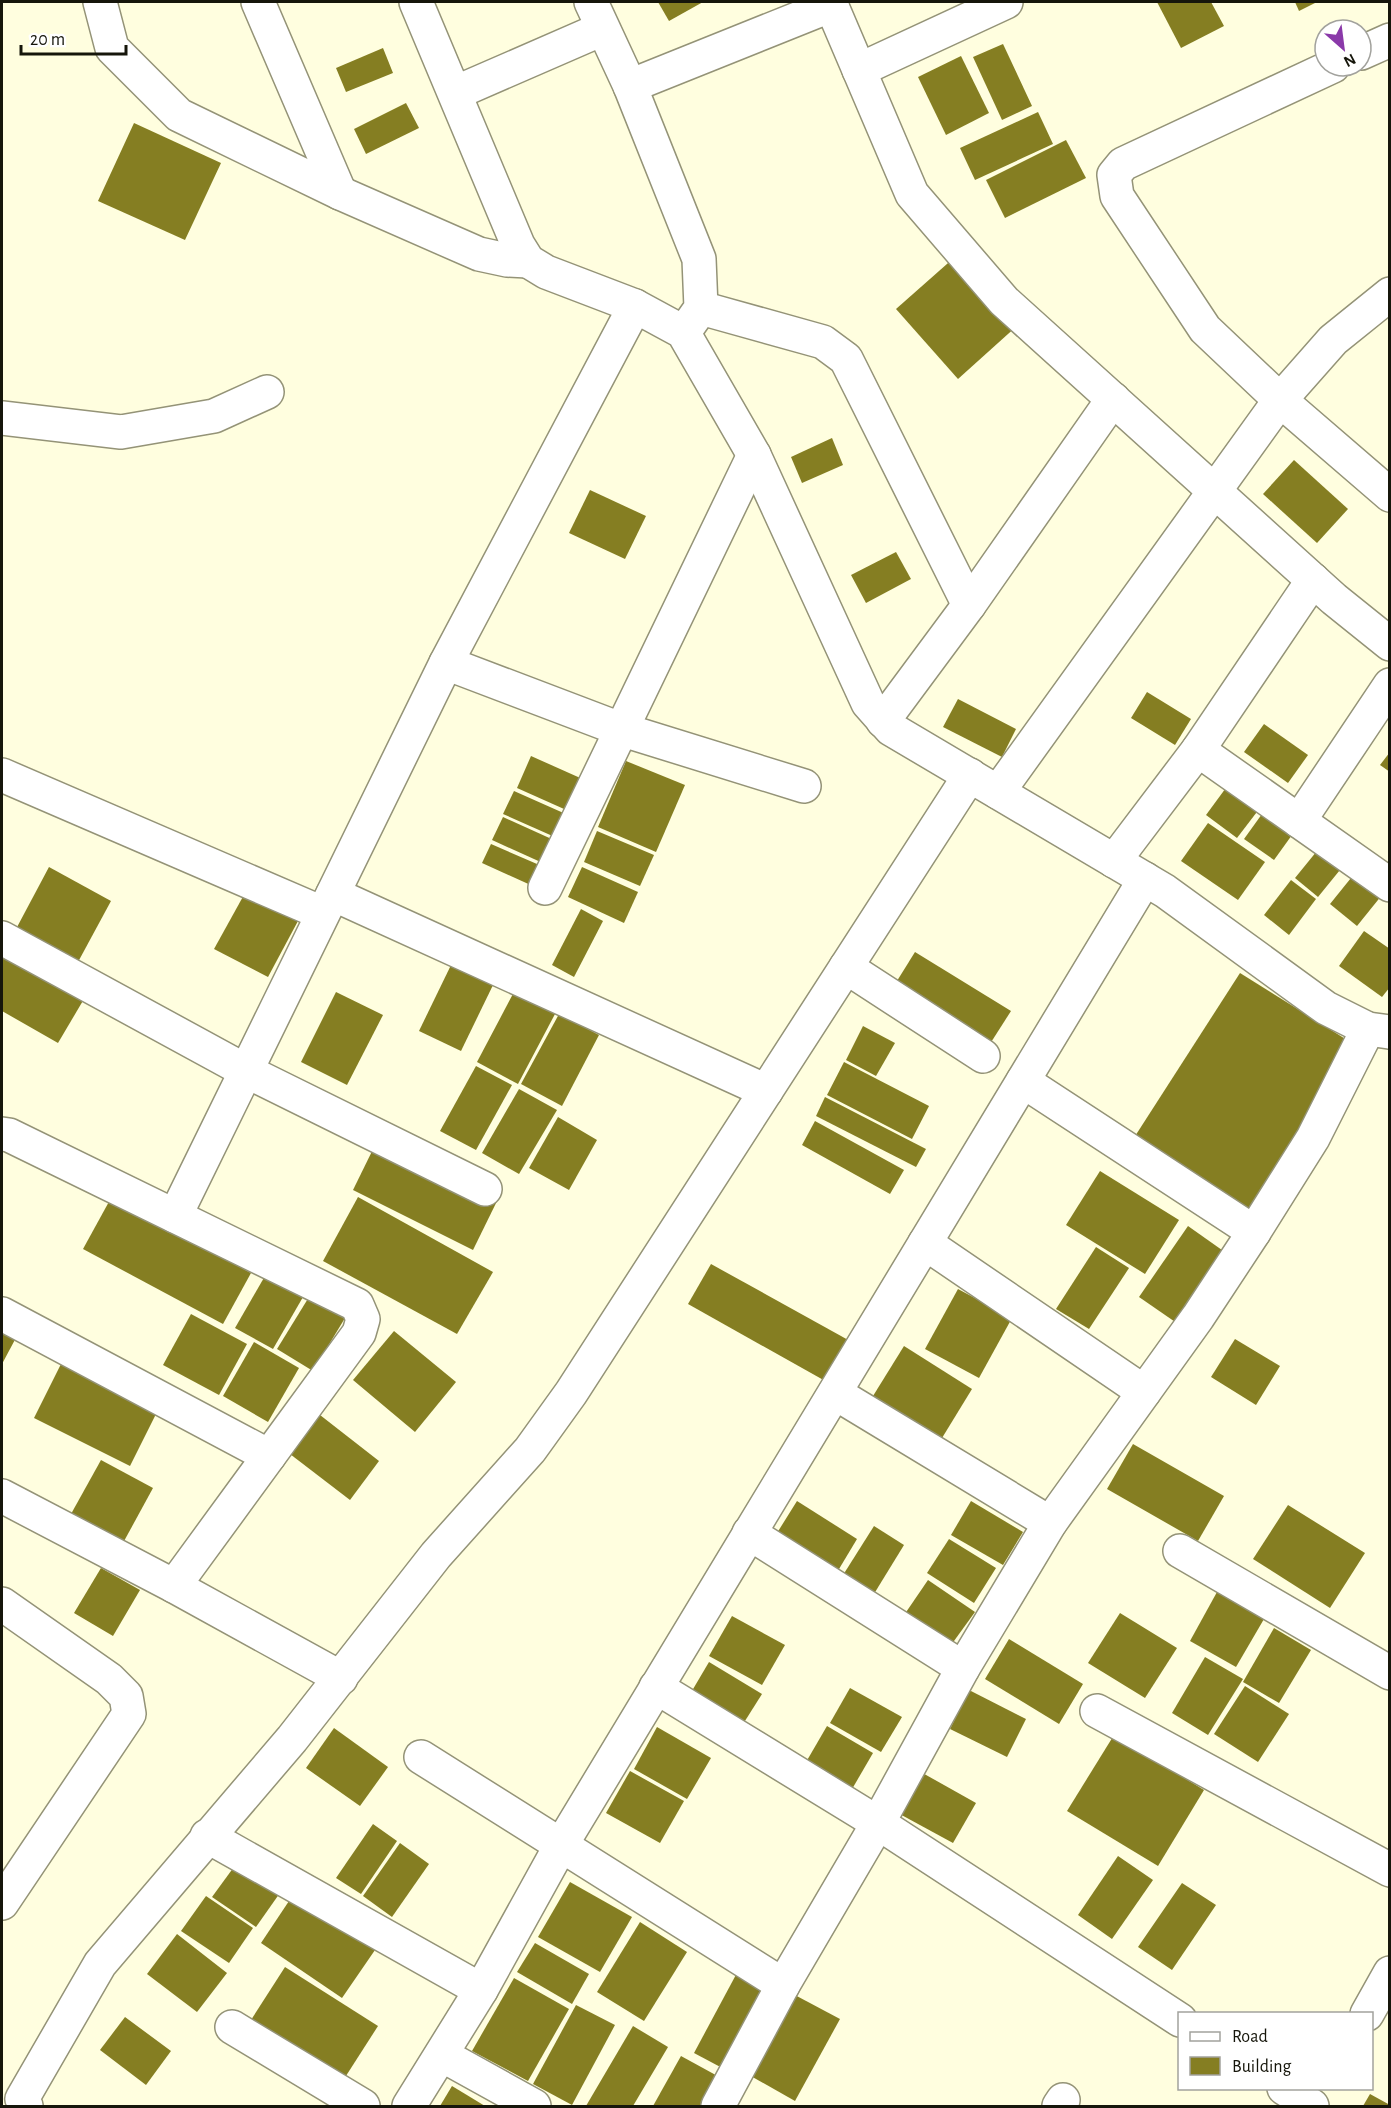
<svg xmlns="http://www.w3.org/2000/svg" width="1391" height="2108" font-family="'Alegreya Sans',sans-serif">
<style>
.building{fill:#857e22}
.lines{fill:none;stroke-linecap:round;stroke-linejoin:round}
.minor-casing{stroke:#949377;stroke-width:36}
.minor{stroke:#fff;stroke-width:33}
</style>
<rect width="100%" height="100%" fill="#fffedf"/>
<g class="building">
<polygon points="658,2 703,2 669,21"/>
<polygon points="1157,2 1211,2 1224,26 1181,48"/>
<polygon points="1295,2 1317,2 1299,11"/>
<polygon points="1003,44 1032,106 1002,120 973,57"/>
<polygon points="383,48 393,73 346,92 336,68"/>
<polygon points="961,56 989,113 946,135 918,77"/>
<polygon points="406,103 419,128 366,154 354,129"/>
<polygon points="1038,112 1053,144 975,180 960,148"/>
<polygon points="134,123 221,163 185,240 98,201"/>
<polygon points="1066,140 1086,178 1005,218 986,180"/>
<polygon points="956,256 1018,325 958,379 896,309"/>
<polygon points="832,438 843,465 802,483 791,457"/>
<polygon points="1294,460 1348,509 1317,543 1263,494"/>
<polygon points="590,490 646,516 625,559 569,533"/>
<polygon points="896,552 911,579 866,603 851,575"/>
<polygon points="1147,692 1191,719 1175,745 1131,718"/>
<polygon points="958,699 1016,729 1002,757 943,727"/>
<polygon points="1264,724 1308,755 1288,783 1244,752"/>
<polygon points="1390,752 1390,772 1380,765"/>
<polygon points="531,756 587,781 573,813 517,788"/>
<polygon points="626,761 685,785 656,852 598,827"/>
<polygon points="1231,781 1263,804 1237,838 1206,815"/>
<polygon points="514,791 568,815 557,838 503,814"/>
<polygon points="1267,807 1297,828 1274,860 1244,839"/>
<polygon points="503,817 556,841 545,864 492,840"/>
<polygon points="1208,823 1265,862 1238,900 1181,861"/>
<polygon points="597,831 654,855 640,886 584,862"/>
<polygon points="491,844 544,867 535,887 482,863"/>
<polygon points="1321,846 1344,865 1318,897 1295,878"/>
<polygon points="49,867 111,901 78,962 16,929"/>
<polygon points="582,867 638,892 624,923 568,897"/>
<polygon points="1355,873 1382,895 1357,926 1330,904"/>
<polygon points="1291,880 1316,899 1289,935 1264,915"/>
<polygon points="245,893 298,921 268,977 214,949"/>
<polygon points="581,909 603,921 574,977 552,965"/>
<polygon points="1364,931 1390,949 1390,987 1382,997 1339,966"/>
<polygon points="2,951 84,999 58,1043 2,1011"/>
<polygon points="915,952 1011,1011 988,1047 892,989"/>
<polygon points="452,963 494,983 461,1051 419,1031"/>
<polygon points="1240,973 1355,1045 1245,1217 1130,1144"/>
<polygon points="336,992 383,1015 347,1085 301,1062"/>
<polygon points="514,992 555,1014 518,1084 477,1062"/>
<polygon points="559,1014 599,1035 562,1106 521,1084"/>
<polygon points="863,1026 895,1043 876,1076 846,1060"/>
<polygon points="844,1062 929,1106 912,1139 827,1095"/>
<polygon points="476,1066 512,1085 476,1150 440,1131"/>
<polygon points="519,1089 557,1110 519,1174 482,1153"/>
<polygon points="825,1097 926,1149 916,1167 816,1116"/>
<polygon points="558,1117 597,1140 569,1190 529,1168"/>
<polygon points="815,1121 904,1170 890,1194 802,1145"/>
<polygon points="379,1137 499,1197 473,1250 353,1190"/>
<polygon points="1100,1171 1179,1220 1145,1274 1066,1225"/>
<polygon points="358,1197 493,1272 457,1334 323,1261"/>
<polygon points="111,1198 251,1273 223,1324 83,1249"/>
<polygon points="1188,1226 1229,1255 1181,1326 1139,1297"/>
<polygon points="1096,1247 1129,1268 1089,1329 1056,1309"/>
<polygon points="711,1264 850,1341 827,1382 688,1304"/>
<polygon points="265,1276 303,1297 273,1349 235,1328"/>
<polygon points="958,1289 1012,1318 979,1378 925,1349"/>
<polygon points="309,1297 345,1318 313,1371 277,1349"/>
<polygon points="191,1314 247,1344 219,1395 163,1365"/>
<polygon points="2,1325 18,1334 2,1364"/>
<polygon points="394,1331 456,1382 415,1432 353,1380"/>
<polygon points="1235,1339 1280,1366 1256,1405 1211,1377"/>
<polygon points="254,1342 299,1368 268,1422 223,1396"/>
<polygon points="904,1346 972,1389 942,1438 873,1396"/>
<polygon points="62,1362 158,1410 130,1466 34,1418"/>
<polygon points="320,1415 379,1461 350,1500 290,1454"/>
<polygon points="1133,1444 1224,1496 1198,1541 1107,1489"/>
<polygon points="101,1460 153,1488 123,1543 71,1514"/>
<polygon points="797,1501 857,1539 833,1579 772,1541"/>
<polygon points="971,1501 1023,1532 1003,1565 951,1535"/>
<polygon points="1288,1505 1365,1553 1330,1608 1253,1559"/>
<polygon points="874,1526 904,1545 869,1602 838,1583"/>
<polygon points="949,1539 996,1568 974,1603 927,1573"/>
<polygon points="101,1568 140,1590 113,1636 74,1613"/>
<polygon points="928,1580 975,1612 946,1652 900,1621"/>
<polygon points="1217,1592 1264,1619 1236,1667 1190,1641"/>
<polygon points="1120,1613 1177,1648 1145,1698 1088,1663"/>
<polygon points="732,1616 785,1645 762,1685 709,1656"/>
<polygon points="1274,1628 1311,1650 1279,1703 1243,1682"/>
<polygon points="1009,1639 1083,1684 1059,1724 985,1679"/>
<polygon points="1205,1657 1243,1679 1208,1735 1172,1713"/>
<polygon points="709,1662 762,1694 738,1732 686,1701"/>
<polygon points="1245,1686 1289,1714 1258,1762 1214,1734"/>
<polygon points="850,1688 902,1717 881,1752 830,1723"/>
<polygon points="969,1690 1026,1719 1007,1757 950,1729"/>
<polygon points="827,1726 873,1753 848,1796 802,1769"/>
<polygon points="657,1727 711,1758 687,1799 634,1769"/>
<polygon points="334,1728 388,1767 360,1806 306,1768"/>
<polygon points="1114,1735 1204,1790 1158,1866 1067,1811"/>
<polygon points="630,1771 684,1801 660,1843 606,1813"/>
<polygon points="919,1771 976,1803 953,1843 896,1812"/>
<polygon points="373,1824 397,1841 361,1894 336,1878"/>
<polygon points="400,1843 429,1864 392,1917 363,1896"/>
<polygon points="1118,1856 1153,1880 1112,1939 1078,1915"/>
<polygon points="239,1860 282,1890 256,1927 212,1897"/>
<polygon points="570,1882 632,1917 600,1972 538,1937"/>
<polygon points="1182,1883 1216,1905 1172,1970 1138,1947"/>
<polygon points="293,1895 375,1950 342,1998 261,1943"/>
<polygon points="206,1896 253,1928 229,1963 181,1931"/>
<polygon points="640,1922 687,1952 644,2021 597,1992"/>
<polygon points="177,1934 227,1973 197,2012 147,1974"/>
<polygon points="535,1943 589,1974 572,2004 517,1972"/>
<polygon points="285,1967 378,2026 344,2079 251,2020"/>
<polygon points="738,1971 770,1988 726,2070 694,2053"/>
<polygon points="514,1978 569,2009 528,2081 472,2051"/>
<polygon points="793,1994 840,2019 795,2101 749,2075"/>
<polygon points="576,2005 615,2025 572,2105 533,2084"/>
<polygon points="125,2017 171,2051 146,2085 100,2050"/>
<polygon points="633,2026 668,2047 633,2106 586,2106"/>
<polygon points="681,2056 723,2079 707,2106 653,2106"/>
<polygon points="452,2086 485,2106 440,2106"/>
<polygon points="1370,2094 1390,2105 1390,2106 1363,2106"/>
</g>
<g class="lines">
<defs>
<g id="minor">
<polyline points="100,2 112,48 179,115 340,193 479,254 507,260 528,261"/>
<polyline points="258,2 340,193"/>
<polyline points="416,2 518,245 528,261 546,272 635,306 683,332 754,455 868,703 891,729 1165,891 1326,1008 1368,1029 1389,1032"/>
<polyline points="591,2 630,86 699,259 701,308 689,325"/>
<polyline points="830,2 912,194 1004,301 1334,599 1390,644"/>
<polyline points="1361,53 1390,40"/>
<polyline points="1333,66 1123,164 1114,175 1117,196 1205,329 1280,400 1390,495"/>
<polyline points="859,70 1006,2"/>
<polyline points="630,86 832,5"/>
<polyline points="455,93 602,29"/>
<polyline points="701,308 823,342 846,359 969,605"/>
<polyline points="2,418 121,432 214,416 267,392"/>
<polyline points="446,663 620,729 804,786"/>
<polyline points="883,721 969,605 1113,399"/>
<polyline points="1198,750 1390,885"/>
<polyline points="2,775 322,913"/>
<polyline points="998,792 1280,400 1333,340 1390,294"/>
<polyline points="1299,821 1390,685"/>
<polyline points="1114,861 1198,750 1313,580"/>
<polyline points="545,888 754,455"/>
<polyline points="333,894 766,1091"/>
<polyline points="2,938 246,1071 485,1189"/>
<polyline points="846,967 983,1056"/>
<polyline points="1023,1081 1254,1232"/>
<polyline points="2,1134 9,1135 357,1305 363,1319 359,1333 174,1586"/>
<polyline points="175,1216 446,663 635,306"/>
<polyline points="925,1243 1144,1392"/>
<polyline points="2,1314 269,1456"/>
<polyline points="835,1393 1050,1523"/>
<polyline points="2,1496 174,1586 341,1678"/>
<polyline points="749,1533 963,1668"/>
<polyline points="1180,1551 1390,1673"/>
<polyline points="2,1604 109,1679 126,1696 129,1714 2,1903"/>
<polyline points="656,1687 878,1823 1180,2020"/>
<polyline points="1097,1711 1390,1870"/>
<polyline points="421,1757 783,1985 878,1823 963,1668 1050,1523 1198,1317 1254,1232 1313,1138 1368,1029"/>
<polyline points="207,1836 481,1990"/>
<polyline points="1367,2014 1390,1973"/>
<polyline points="232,2027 363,2106"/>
<polyline points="442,2055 534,2106"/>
<polyline points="1284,2088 1312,2106"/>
<polyline points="26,2106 22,2099 100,1964 292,1739 436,1555 530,1450 571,1393 970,775"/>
<polyline points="409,2106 481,1990 560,1847 1145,879"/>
<polyline points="718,2106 783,1985"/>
<polyline points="1059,2106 1063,2100"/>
</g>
</defs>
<use href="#minor" class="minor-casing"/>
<use href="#minor" class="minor"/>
</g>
<rect width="1391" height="2108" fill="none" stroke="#16160b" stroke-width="6"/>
<rect x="1178" y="2012" width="195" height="78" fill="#ffffff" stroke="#a2a29d" stroke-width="1.5"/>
<rect x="1190" y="2032" width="30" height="9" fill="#ffffff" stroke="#a2a29d" stroke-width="1.5"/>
<text x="1232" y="2042" font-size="18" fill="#16160b">Road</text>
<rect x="1190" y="2057" width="30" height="18" fill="#857e22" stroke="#a2a29d" stroke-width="1.5"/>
<text x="1232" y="2072" font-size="18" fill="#16160b">Building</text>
<g transform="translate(1343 48) rotate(152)"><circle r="28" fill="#ffffff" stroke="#a2a29d" stroke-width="1.5"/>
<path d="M0-4.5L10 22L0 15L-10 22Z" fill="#8a39a9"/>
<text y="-9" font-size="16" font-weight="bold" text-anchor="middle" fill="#16160b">N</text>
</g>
<path d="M21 45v9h105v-9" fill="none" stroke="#16160b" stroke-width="3"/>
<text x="30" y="45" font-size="18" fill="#16160b" stroke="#ffffff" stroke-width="4.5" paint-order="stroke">20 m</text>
</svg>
